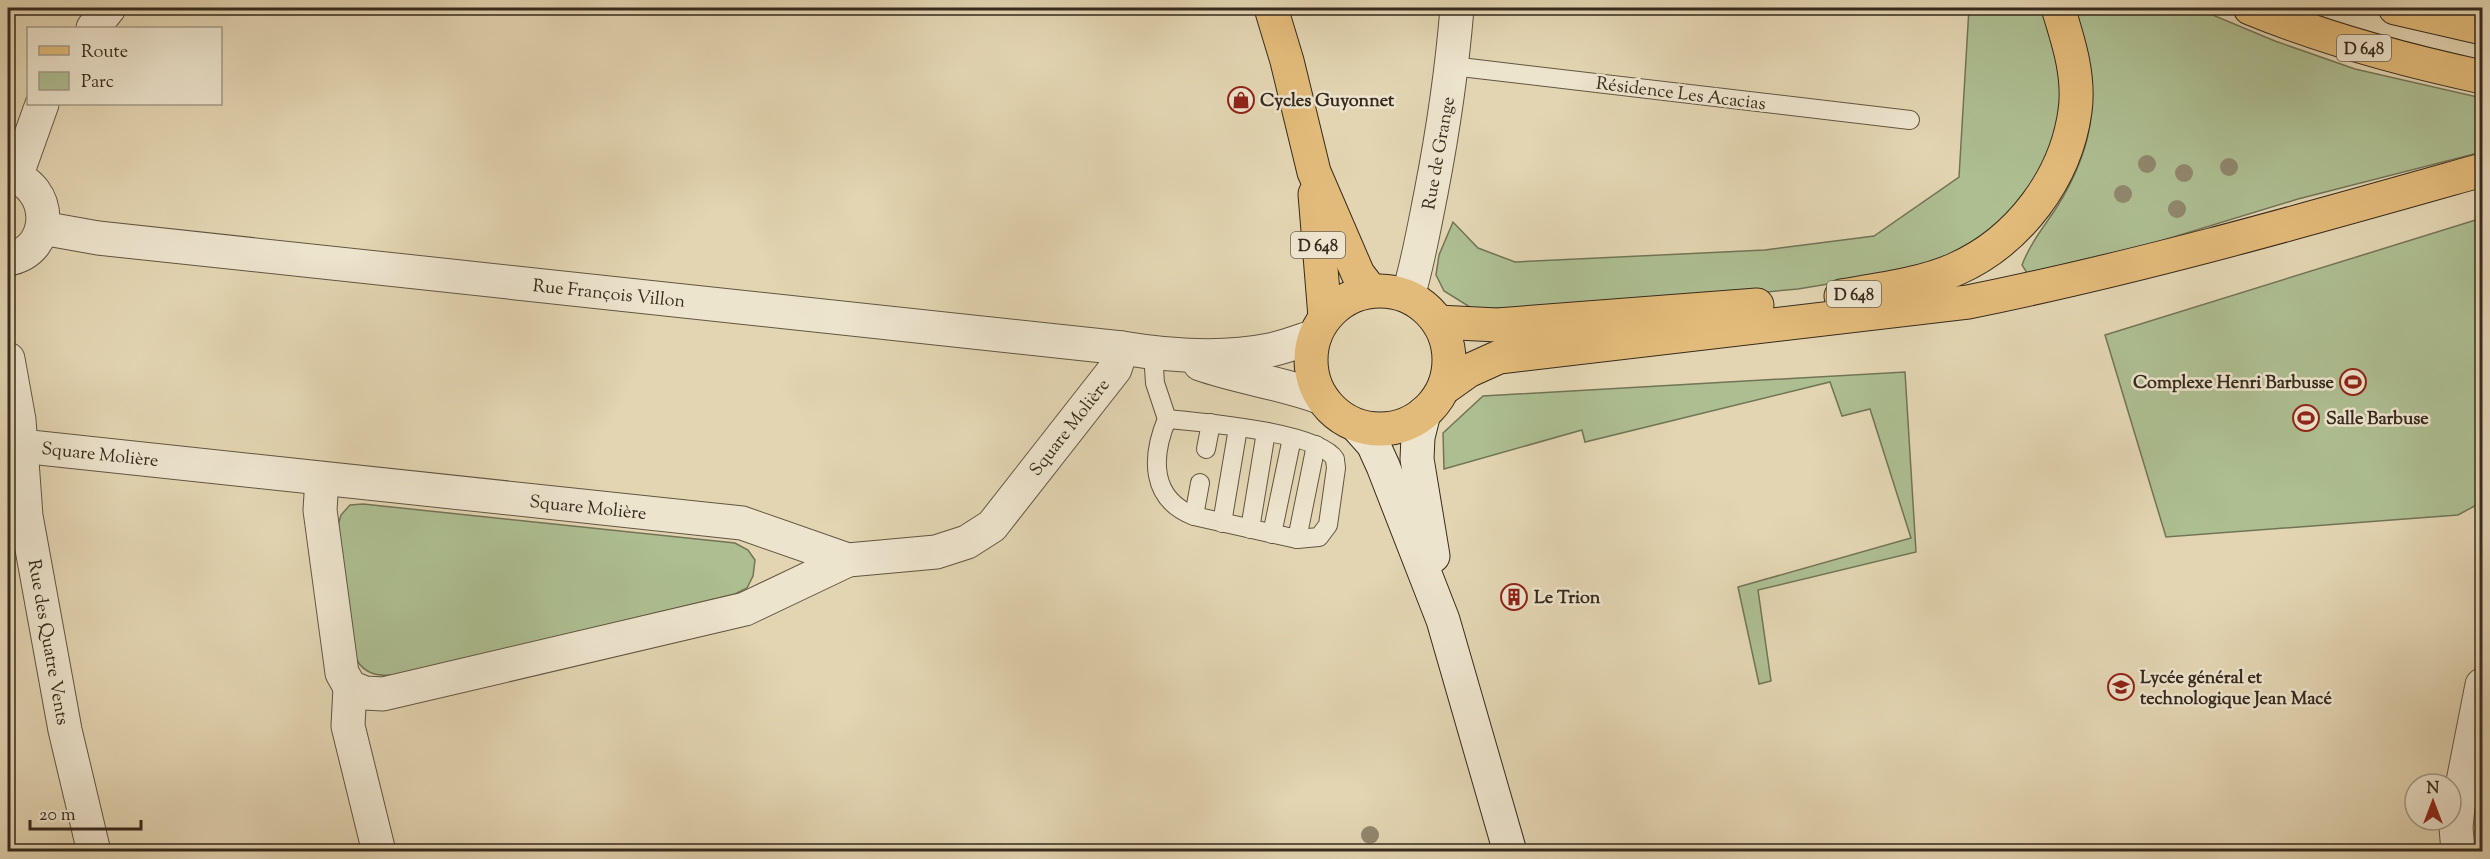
<svg xmlns="http://www.w3.org/2000/svg" width="2490" height="859" font-family="'Sorts Mill Goudy',serif">
<style>
.green{fill:#adbe91;stroke:#727457;stroke-width:1.5}
.lines{fill:none;stroke-linecap:round;stroke-linejoin:round}
.lane-casing{stroke:#615542;stroke-width:20}
.street-casing{stroke:#615542;stroke-width:35}
.secondary-casing{stroke:#362a1d;stroke-width:35}
.primary-casing{stroke:#362a1d;stroke-width:35}
.highway-casing{stroke:#362a1d;stroke-width:35}
.lane{stroke:#ede4cd;stroke-width:18}
.street{stroke:#ede4cd;stroke-width:33}
.secondary{stroke:#ede4cd;stroke-width:33}
.primary{stroke:#e2ba79;stroke-width:33}
.highway{stroke:#e2ba79;stroke-width:33}
.tree{fill:#91876d}
.labels{text-anchor:middle;stroke-width:5;stroke-linejoin:round;paint-order:stroke}
.shield{fill:#ede4cd;stroke:#6d6252;stroke-width:1.5}
.shield-label{font-size:16px;font-weight:bold;fill:#362a1d}
.street-label{font-size:18px;fill:#362a1d;stroke:#ede4cd}
.poi-label{font-size:18px;font-weight:bold;fill:#362a1d;stroke:#ede4cd;text-anchor:start}
</style>
<rect width="100%" height="100%" fill="#e3d5b2"/>
<filter id="stains"><feTurbulence type="fractalNoise" baseFrequency=".00333" numOctaves="4"/><feColorMatrix values="0 0 0 0 .2 0 0 0 0 .09 0 0 0 0 .02 0 0 0 .5 -.17"/></filter>
<radialGradient id="worn" r=".72"><stop offset=".6" stop-color="#630" stop-opacity="0"/><stop offset="1" stop-color="#630" stop-opacity=".3"/></radialGradient>
<g class="green">
<polygon points="1969,8 2042,8 2061,66 2062,100 2052,149 2029,191 1984,242 1913,270 1798,289 1637,304 1473,309 1444,291 1436,275 1439,255 1453,222 1478,248 1515,262 1765,250 1874,236 1959,177"/>
<path d="M 2075,8 L 2196,8 L 2275,41 L 2355,69 L 2482,98 L 2482,152 L 2298,199 L 2154,243 L 2027,273 L 2022,265 C 2030,244 2042,229 2055,210 C 2100,140 2101,85 2075,8 Z"/>
<polygon points="2482,218 2482,502 2458,515 2166,537 2105,335"/>
<polygon points="1905,372 1916,552 1758,590 1771,681 1759,684 1738,587 1911,538 1870,409 1842,416 1830,382 1585,442 1582,430 1444,469 1443,433 1483,396"/>
<path d="M 363,504 L 735,543 L 748,550 L 755,560 L 753,576 L 747,588 L 735,594 L 398,675 C 379,676 366,676 356,659 L 337,529 L 341,515 L 350,505 Z"/>
</g>
<g class="lines">
<defs>
<g id="lane">
<polyline points="1452,66 1910,120"/>
<polyline points="1153,353 1155,383 1167,419"/>
<path d="M 1167,419 C 1199,422 1319,432 1335,459 C 1335,461 1336,467 1336,468 L 1328,525 L 1319,537 L 1297,539 L 1194,516 C 1150,499 1151,457 1167,419 Z"/>
<polyline points="1206,449 1211,423"/>
<polyline points="1194,516 1200,483"/>
<polyline points="1222,523 1238,428"/>
<polyline points="1250,529 1266,432"/>
<polyline points="1272,534 1292,438"/>
<polyline points="1297,539 1316,445"/>
</g>
<g id="street">
<polyline points="93,28 109,8"/>
<path d="M 8,175 C 54,185 55,251 8,259"/>
<polyline points="16,177 42,104"/>
<path d="M 42,228 L 98,238 L 1122,348 C 1170,356 1221,360 1270,350 C 1285,347 1300,341 1315,336"/>
<path d="M 1408,296 C 1418,263 1424,228 1431,193 C 1443,131 1452,70 1457,8"/>
<polyline points="8,359 19,420 26,516 65,730 94,852"/>
<path d="M 1200,364 C 1240,378 1282,383 1322,398"/>
<polyline points="21,446 742,523 848,560 936,552 967,542 992,526 1115,369 1122,348"/>
<polyline points="322,479 320,510 342,673 350,687 365,693 383,694 745,609 848,560"/>
<polyline points="350,687 348,726 379,852"/>
<polyline points="2458,852 2456,827 2458,807 2482,685"/>
</g>
<g id="secondary">
<polyline points="1424,413 1418,437 1417,459 1433,556"/>
<polyline points="1357,426 1373,444 1383,466 1443,620 1510,852"/>
</g>
<g id="primary">
<polyline points="1271,8 1287,61 1314,172 1358,274 1371,291"/>
<polyline points="1315,194 1325,317"/>
<circle cx="1380" cy="360" r="69"/>
</g>
<g id="highway">
<path d="M 2250,8 C 2325,39 2403,60 2482,77"/>
<polyline points="2395,8 2482,28"/>
<path d="M 1841,296 C 1876,290 1924,284 1956,269 C 2019,241 2066,178 2075,111 C 2080,76 2068,40 2058,8"/>
<polyline points="1438,322 1497,325 1757,305"/>
<path d="M 1447,386 L 1468,371 L 1499,357 L 1968,302 C 2142,267 2312,218 2482,170"/>
</g>
</defs>
<use href="#lane" class="lane-casing"/>
<use href="#street" class="street-casing"/>
<use href="#secondary" class="secondary-casing"/>
<use href="#primary" class="primary-casing"/>
<use href="#highway" class="highway-casing"/>
<use href="#lane" class="lane"/>
<use href="#street" class="street"/>
<use href="#secondary" class="secondary"/>
<use href="#primary" class="primary"/>
<use href="#highway" class="highway"/>
</g>
<g class="tree">
<circle cx="2147" cy="164" r="9"/>
<circle cx="2229" cy="167" r="9"/>
<circle cx="2184" cy="173" r="9"/>
<circle cx="2123" cy="194" r="9"/>
<circle cx="2177" cy="209" r="9"/>
<circle cx="1370" cy="835" r="9"/>
</g>
<defs>
<symbol id="shop-ring" viewBox="-11 -11 22 22"><circle r="9.5" fill="#ede4cd" stroke="#8f2418" stroke-width="1.5"/><path d="M-5-2.5h2.3a2.7 3.5 0 0 1 5.4 0H5L5.5 6h-11ZM-1.5-2.5h3a1.5 2.3 0 0 0-3 0Z" fill="#8f2418"/></symbol>
<symbol id="stadium-ring" viewBox="-11 -11 22 22"><circle r="9.5" fill="#ede4cd" stroke="#8f2418" stroke-width="1.5"/><path d="M0-5a6.5 5 0 1 0 0 10a6.5 5 0 1 0 0-10ZM-3.5-1.8h7v3.6h-7Z" fill="#8f2418"/></symbol>
<symbol id="building-ring" viewBox="-11 -11 22 22"><circle r="9.5" fill="#ede4cd" stroke="#8f2418" stroke-width="1.5"/><path d="M-4-6H4V6H1V3H-1V6H-4ZM-2.5-4.3h1.7v1.8h-1.7ZM.8-4.3h1.7v1.8H.8ZM-2.5-1h1.7V.8h-1.7ZM.8-1h1.7V.8H.8Z" fill="#8f2418"/></symbol>
<symbol id="school-ring" viewBox="-11 -11 22 22"><circle r="9.5" fill="#ede4cd" stroke="#8f2418" stroke-width="1.5"/><path d="M0-5L7-2L0 1L-7-2ZM-4 1L0 2.5L4 1V4Q0 6-4 4Z" fill="#8f2418"/></symbol>
</defs>
<g fill-rule="evenodd">
<use href="#shop-ring" x="1226" y="85" width="30" height="30"/>
<use href="#stadium-ring" x="2338" y="367" width="30" height="30"/>
<use href="#stadium-ring" x="2291" y="403" width="30" height="30"/>
<use href="#building-ring" x="1499" y="582" width="30" height="30"/>
<use href="#school-ring" x="2106" y="672" width="30" height="30"/>
</g>
<g class="labels">
<g class="shield">
<rect x="2337" y="35" width="54" height="26" rx="4.5"/>
<rect x="1291" y="232" width="54" height="26" rx="4.5"/>
<rect x="1827" y="281" width="54" height="26" rx="4.5"/>
</g>
<g class="shield-label">
<text x="2364" y="54">D 648</text>
<text x="1318" y="251">D 648</text>
<text x="1854" y="300">D 648</text>
</g>
<g class="street-label">
<text transform="translate(1681 93) rotate(7)" y="6">Résidence Les Acacias</text>
<text transform="translate(1438 153) rotate(-80)" y="6">Rue de Grange</text>
<text transform="translate(609 293) rotate(6)" y="6">Rue François Villon</text>
<text transform="translate(1069 427) rotate(-52)" y="6">Square Molière</text>
<text transform="translate(100 454) rotate(6)" y="6">Square Molière</text>
<text transform="translate(588 507) rotate(6)" y="6">Square Molière</text>
<text transform="translate(49 642) rotate(80)" y="6">Rue des Quatre Vents</text>
</g>
<g class="poi-label">
<text x="1260" y="106">Cycles Guyonnet</text>
<text x="2334" y="388" text-anchor="end">Complexe Henri Barbusse</text>
<text x="2326" y="424">Salle Barbuse</text>
<text x="1534" y="603">Le Trion</text>
<text x="2140" y="683">Lycée général et<tspan x="2140" dy="21">technologique Jean Macé</tspan></text>
</g>
</g>
<rect width="2490" height="859" fill="none" stroke="#e3d5b2" stroke-width="30"/>
<rect x="9" y="9" width="2472" height="841" fill="none" stroke="#362a1d" stroke-width="3"/>
<rect x="15" y="15" width="2460" height="829" fill="none" stroke="#362a1d" stroke-width="1.5"/>
<rect x="27" y="27" width="195" height="78" fill="#ede4cd" stroke="#a49a87" stroke-width="1.5"/>
<rect x="39" y="46" width="30" height="9" fill="#e2ba79" stroke="#a49a87" stroke-width="1.5"/>
<text x="81" y="57" font-size="18" fill="#362a1d">Route</text>
<rect x="39" y="72" width="30" height="18" fill="#adbe91" stroke="#a49a87" stroke-width="1.5"/>
<text x="81" y="87" font-size="18" fill="#362a1d">Parc</text>
<g transform="translate(2433 802)"><circle r="28" fill="#ede4cd" stroke="#a49a87" stroke-width="1.5"/>
<path d="M0-4.5L10 22L0 15L-10 22Z" fill="#8f2418"/>
<text y="-9" font-size="16" font-weight="bold" text-anchor="middle" fill="#362a1d">N</text>
</g>
<path d="M30 820v9h111v-9" fill="none" stroke="#362a1d" stroke-width="3"/>
<text x="39" y="820" font-size="18" fill="#362a1d" stroke="#ede4cd" stroke-width="4.5" paint-order="stroke">20 m</text>
<rect width="100%" height="100%" filter="url(#stains)"/>
<rect width="100%" height="100%" fill="url(#worn)"/>
</svg>
